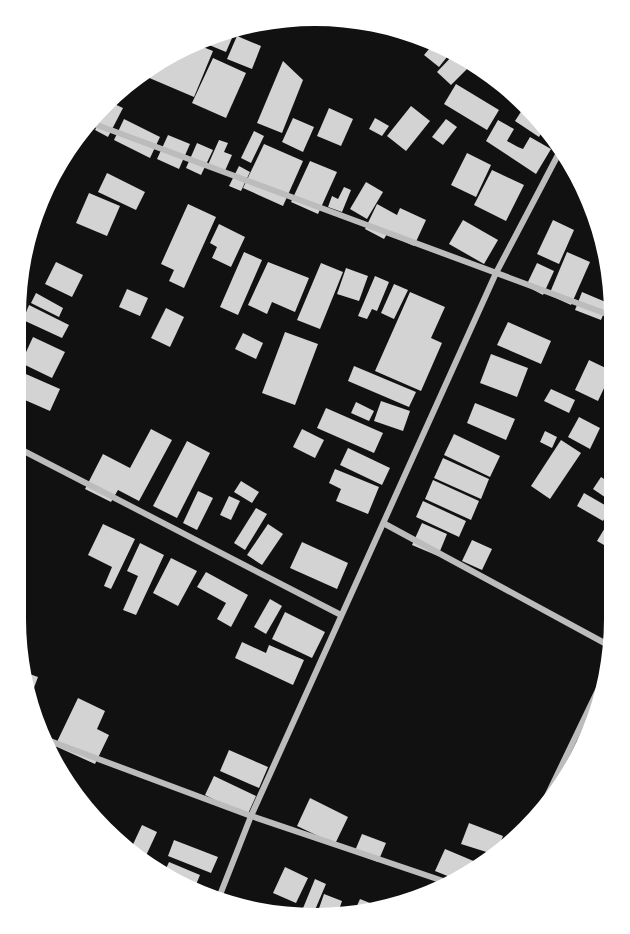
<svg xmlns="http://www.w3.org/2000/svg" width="630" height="934" font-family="'PT Sans',sans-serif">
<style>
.building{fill:#d3d3d3}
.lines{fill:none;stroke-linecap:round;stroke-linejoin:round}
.minor{stroke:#bcbcbc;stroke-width:6}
</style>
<rect width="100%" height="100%" fill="#111"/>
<g class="building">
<polygon points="235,31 226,52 197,40 200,38"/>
<polygon points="237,36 261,46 252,69 227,59"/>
<polygon points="435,42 451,52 439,67 424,55"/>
<polygon points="193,43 213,51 194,97 147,77 150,71"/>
<polygon points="454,54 471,65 451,85 437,72"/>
<polygon points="213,58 246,73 226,118 192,103"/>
<polygon points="283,61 303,80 282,133 257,123"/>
<polygon points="456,84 499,110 487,130 444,104"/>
<polygon points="110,102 123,108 108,137 95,130"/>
<polygon points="526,104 544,129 539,137 515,121"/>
<polygon points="411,106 430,121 406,151 387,136"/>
<polygon points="329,108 353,119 341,146 317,136"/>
<polygon points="293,118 314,127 303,152 282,142"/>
<polygon points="375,118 389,126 382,136 369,129"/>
<polygon points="124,119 160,137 150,158 114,140"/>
<polygon points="446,119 457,127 443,145 432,137"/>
<polygon points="498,120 514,129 507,141 518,147 523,149 530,137 551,149 536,174 486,141"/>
<polygon points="254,131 264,136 251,163 241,158"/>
<polygon points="168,135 190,144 179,169 157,159"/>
<polygon points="219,140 228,143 224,152 232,155 224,173 207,167"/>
<polygon points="197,143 213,150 201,175 186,168"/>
<polygon points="264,144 303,161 283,206 243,188"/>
<polygon points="467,153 491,165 476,197 451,185"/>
<polygon points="310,161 337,172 318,214 291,202"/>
<polygon points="239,166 250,172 241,191 229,186"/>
<polygon points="492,170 524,185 506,221 474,205"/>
<polygon points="107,173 145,192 136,210 98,192"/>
<polygon points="366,182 383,192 367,219 350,209"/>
<polygon points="344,187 351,190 342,212 328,207 332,196 338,199"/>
<polygon points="89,193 120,206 107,236 76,223"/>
<polygon points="188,204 216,217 184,288 169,281 174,270 161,264"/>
<polygon points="377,204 397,215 400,208 426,220 414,246 387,234 384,239 365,229"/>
<polygon points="463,220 498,240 484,264 449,244"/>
<polygon points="553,220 574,230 559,264 537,254"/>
<polygon points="219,224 245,237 231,267 212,258 217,247 210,243"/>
<polygon points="244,252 262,260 238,315 220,307"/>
<polygon points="567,252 590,262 571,305 549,295"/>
<polygon points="56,262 83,275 72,297 45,284"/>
<polygon points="268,262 309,278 295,312 272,302 267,314 248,305"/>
<polygon points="321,263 343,272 320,329 297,320"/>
<polygon points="537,263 554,271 543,295 526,286"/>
<polygon points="346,268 368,276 359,301 337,294"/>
<polygon points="375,276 389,282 377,311 372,309 367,319 358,316"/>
<polygon points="394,284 408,290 394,319 381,313"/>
<polygon points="127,289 148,298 140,316 119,307"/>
<polygon points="410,292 445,307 431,338 442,343 421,391 375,371"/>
<polygon points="582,292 608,303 601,320 575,310"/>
<polygon points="36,293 63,308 59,317 31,303"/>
<polygon points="29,305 69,325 62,338 23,320"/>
<polygon points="166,308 184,317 170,347 151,338"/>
<polygon points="508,322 551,341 541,364 497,345"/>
<polygon points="285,332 318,344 295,405 262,393"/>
<polygon points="243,333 263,343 256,359 235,349"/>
<polygon points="33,337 65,352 52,378 21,363"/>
<polygon points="491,354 528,368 517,397 480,383"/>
<polygon points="589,360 612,371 598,401 575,390"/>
<polygon points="354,366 416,392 409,407 348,381"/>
<polygon points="19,371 60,389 50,411 18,397"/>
<polygon points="551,389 575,400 569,413 544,401"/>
<polygon points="381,401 410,411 403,431 374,421"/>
<polygon points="356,402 374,411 369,421 351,413"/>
<polygon points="475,403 515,419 506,440 467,423"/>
<polygon points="326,408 383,433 374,453 317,428"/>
<polygon points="579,417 600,428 590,449 568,437"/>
<polygon points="151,429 172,440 139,501 118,490 111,502 85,489 103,454 130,468"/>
<polygon points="302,429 324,440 315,458 293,447"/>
<polygon points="545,431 557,437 552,448 540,442"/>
<polygon points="454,434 500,456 490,477 444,455"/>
<polygon points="561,440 581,453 550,499 531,486"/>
<polygon points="187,441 210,453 177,518 153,506"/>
<polygon points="348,448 390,468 382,485 340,465"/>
<polygon points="443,458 489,479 481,499 434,478"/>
<polygon points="335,469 379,487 368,514 336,501 341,489 329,483"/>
<polygon points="601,477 612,484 612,502 593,489"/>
<polygon points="433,480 479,501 471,520 425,499"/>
<polygon points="241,481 259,492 252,503 234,492"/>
<polygon points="198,491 213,498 197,530 183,523"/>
<polygon points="584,493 610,508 603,521 577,506"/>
<polygon points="229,496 240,501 231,520 220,515"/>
<polygon points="423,501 466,521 459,537 416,517"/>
<polygon points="256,508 267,514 245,550 234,543"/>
<polygon points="612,516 611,549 597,541"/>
<polygon points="422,523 447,534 438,556 412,545"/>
<polygon points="103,524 135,539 111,589 104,586 112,567 88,555"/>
<polygon points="268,524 283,534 262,565 247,555"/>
<polygon points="472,540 492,549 482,570 462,561"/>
<polygon points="302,542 348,563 337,589 290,568"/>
<polygon points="140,543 164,555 136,615 123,610 138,576 127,571"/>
<polygon points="171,558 197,571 178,606 153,593"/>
<polygon points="206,572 248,595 231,627 217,619 226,603 197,587"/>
<polygon points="270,599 282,606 266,634 254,627"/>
<polygon points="285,612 325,632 312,658 272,639"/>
<polygon points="242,642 266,653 269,645 304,660 293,685 235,658"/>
<polygon points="24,672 38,677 29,701 27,689"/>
<polygon points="78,698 105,711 97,729 109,735 95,764 55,746"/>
<polygon points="229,750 268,767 259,788 220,771"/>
<polygon points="214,776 256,796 247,816 205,795"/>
<polygon points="310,798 348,817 335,844 297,826"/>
<polygon points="469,823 503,836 496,855 461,844"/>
<polygon points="142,825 157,832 144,860 129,853"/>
<polygon points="362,834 386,843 378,862 354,853"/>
<polygon points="174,840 218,857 211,873 168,856"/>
<polygon points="445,849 483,865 460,881 435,871"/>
<polygon points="169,862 200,875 193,892 163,875"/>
<polygon points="285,867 308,878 296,903 273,893"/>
<polygon points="315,879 326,884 312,917 299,918"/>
<polygon points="324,894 342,901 337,916 316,917"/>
<polygon points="360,899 380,907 384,909 353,915"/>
</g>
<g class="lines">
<g class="minor">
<polyline points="89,122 615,317"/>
<polyline points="18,448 341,615"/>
<polyline points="385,524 610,646"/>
<polyline points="42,738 251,816 452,884"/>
<polyline points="536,819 609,667"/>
<polyline points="218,900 251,816 496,273 560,151"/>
</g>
</g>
<path d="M0 0H630V934H0ZM315 26H315A289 289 0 0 1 604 315V619A289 289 0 0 1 315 908H315A289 289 0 0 1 26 619V315A289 289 0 0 1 315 26Z" fill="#fff" fill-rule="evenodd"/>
</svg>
